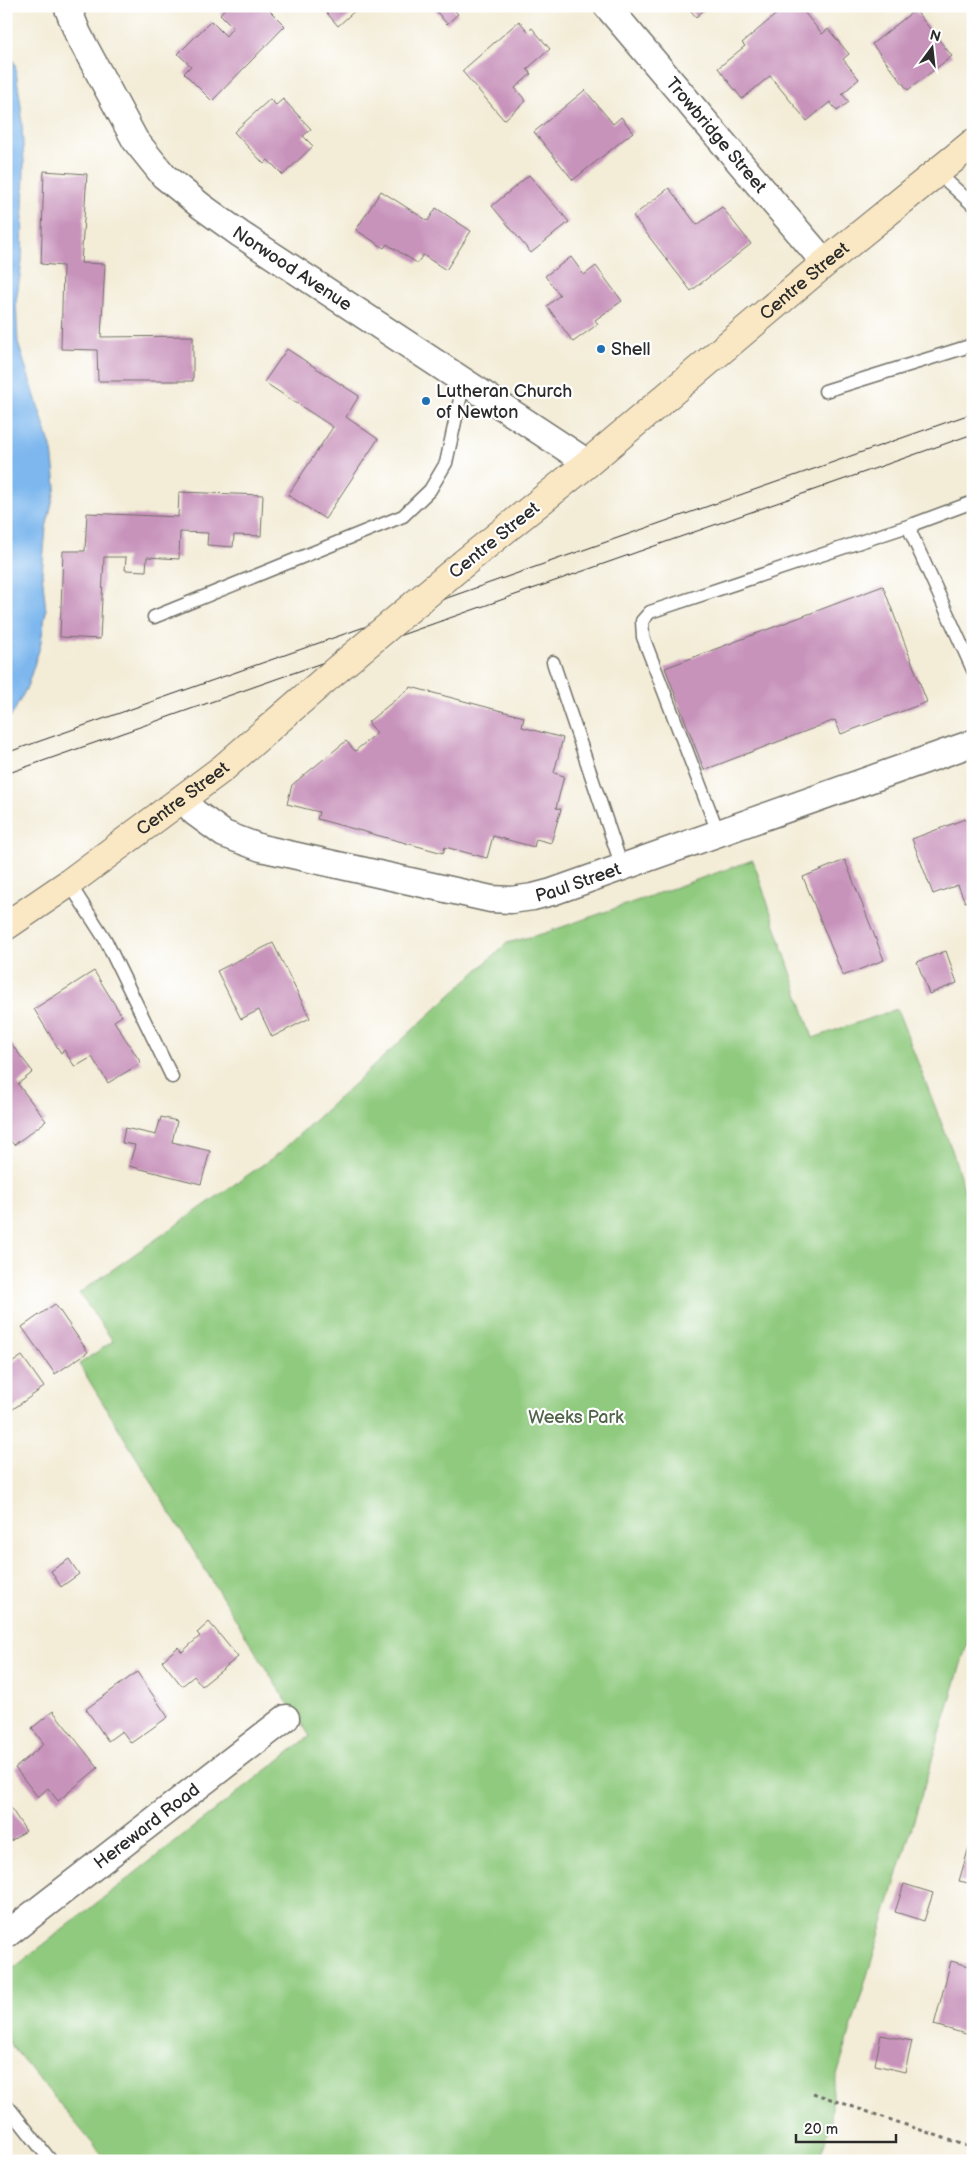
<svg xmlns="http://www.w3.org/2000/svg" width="979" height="2167" font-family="'Balsamiq Sans',sans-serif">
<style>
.green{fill:#8fca7e;stroke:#5d7a54}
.water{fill:#7db7ee;stroke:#54718c}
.building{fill:#c893bb}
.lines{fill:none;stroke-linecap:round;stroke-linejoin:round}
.lane-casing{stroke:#716f67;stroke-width:15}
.street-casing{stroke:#716f67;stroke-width:29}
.secondary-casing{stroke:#716f67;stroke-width:30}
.path{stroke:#716f67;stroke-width:3;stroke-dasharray:4 4;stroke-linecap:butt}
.lane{stroke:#fff;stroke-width:12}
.street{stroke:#fff;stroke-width:26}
.secondary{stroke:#fae7c3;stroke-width:28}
.tram{stroke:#2b2b2b;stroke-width:1}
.secondary-bridge-casing{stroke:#716f67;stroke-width:30;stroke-linecap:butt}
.secondary-bridge{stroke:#fae7c3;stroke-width:28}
.poi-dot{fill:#1f6fb2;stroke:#fff;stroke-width:2}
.labels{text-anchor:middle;stroke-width:4.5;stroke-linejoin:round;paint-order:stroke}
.street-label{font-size:18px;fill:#2b2b2b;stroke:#fff}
.poi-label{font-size:18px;fill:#2b2b2b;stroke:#fff;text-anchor:start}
.park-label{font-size:18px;fill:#4e6348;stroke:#fff}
</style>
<rect width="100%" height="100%" fill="#fff"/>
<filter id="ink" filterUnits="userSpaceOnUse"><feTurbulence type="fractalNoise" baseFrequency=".02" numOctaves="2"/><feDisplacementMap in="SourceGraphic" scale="10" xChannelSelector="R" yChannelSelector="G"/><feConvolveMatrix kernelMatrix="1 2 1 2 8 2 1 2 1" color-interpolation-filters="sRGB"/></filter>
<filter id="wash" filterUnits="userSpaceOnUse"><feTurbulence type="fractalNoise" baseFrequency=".0096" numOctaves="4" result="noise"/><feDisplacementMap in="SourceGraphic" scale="20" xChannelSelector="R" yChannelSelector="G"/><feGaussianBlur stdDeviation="1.12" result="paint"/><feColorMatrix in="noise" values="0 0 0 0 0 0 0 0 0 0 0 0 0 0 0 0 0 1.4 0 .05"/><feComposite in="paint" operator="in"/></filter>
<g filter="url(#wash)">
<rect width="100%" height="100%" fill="#f3ecd7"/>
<polygon class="green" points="753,860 813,1038 897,1009 952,1150 973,1218 973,1624 833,2089 831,2122 819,2161 107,2161 6,2039 6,1974 310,1736 279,1690 79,1364 113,1341 79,1293 278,1154 507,943 545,933"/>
<polygon class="water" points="6,48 15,64 21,106 24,162 22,262 16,302 18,343 52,450 56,486 46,528 42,573 46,611 40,647 27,687 12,715 6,718"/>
<g id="blocks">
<g class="building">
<polygon points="227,6 265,6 285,26 212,101 184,73 191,66 178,54 211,21 226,36 233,27 220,14"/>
<polygon points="321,6 360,6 338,26"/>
<polygon points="432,6 457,6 453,9 458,14 447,24"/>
<polygon points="687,6 709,6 696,17"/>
<polygon points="786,6 799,6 822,34 828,29 849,54 843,59 859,79 842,94 849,102 837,111 830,102 807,121 770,76 742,99 718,68 745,46 742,43"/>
<polygon points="915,10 952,56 908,90 872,44"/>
<polygon points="519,21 528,31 532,28 550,49 527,69 531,74 515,88 526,101 504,120 462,71"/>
<polygon points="585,90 613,124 621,117 633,132 573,180 534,132"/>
<polygon points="270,99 276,105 283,99 311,129 303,136 313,146 283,175 268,160 264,164 234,132"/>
<polygon points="44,171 87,174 81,263 105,264 101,337 193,336 193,381 98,381 97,350 61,349 63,266 41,264"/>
<polygon points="529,175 569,222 531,253 492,206"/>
<polygon points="669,188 697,225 722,207 751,244 691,291 633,216"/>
<polygon points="381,191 428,221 436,208 471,231 446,270 423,255 417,263 387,244 384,248 356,230"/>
<polygon points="571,257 584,275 596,266 622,301 595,320 598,324 573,342 547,306 560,295 545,276"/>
<polygon points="287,349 359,396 346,417 378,439 325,519 288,495 333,427 264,382"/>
<polygon points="179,492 263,495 261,536 234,535 233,547 207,545 208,533 180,532 179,559 147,557 146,571 125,570 126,557 104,557 100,639 60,637 63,551 85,551 87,513 178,517"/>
<polygon points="973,562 973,582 966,564"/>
<polygon points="883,586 927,702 841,734 835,720 704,770 665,668"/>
<polygon points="411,687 524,717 522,727 563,738 554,773 564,776 556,808 561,809 551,843 536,839 534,847 493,836 487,858 445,847 443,853 317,819 319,812 287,804 292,785 346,741 355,751 377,733 368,722"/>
<polygon points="965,819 973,838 973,899 965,902 958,885 933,894 912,839"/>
<polygon points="845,860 884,960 843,976 803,877"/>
<polygon points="273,943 310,1018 272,1037 259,1010 241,1019 217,971"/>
<polygon points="946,951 957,983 929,994 917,962"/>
<polygon points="94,971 122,1016 114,1021 141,1063 108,1083 92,1057 75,1067 64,1050 61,1053 34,1009"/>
<polygon points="6,1037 33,1072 18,1084 46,1121 14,1145 6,1135"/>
<polygon points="161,1117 177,1121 172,1142 210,1151 201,1184 129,1166 135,1145 122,1143 125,1128 156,1135"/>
<polygon points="973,1167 973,1181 968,1168"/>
<polygon points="55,1304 88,1352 55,1374 22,1327"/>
<polygon points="22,1356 44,1387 6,1414 6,1367"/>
<polygon points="69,1559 79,1574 61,1587 51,1571"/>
<polygon points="209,1622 238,1657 202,1686 194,1676 182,1686 162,1661 178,1647 182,1652 200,1636 197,1633"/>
<polygon points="137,1672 168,1717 131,1743 122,1731 108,1741 86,1709"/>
<polygon points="53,1711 98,1768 58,1801 48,1788 38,1797 15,1768 44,1744 32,1728"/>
<polygon points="6,1801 26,1831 6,1844"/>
<polygon points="969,1847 973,1848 973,1884 959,1881"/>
<polygon points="904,1884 933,1893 924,1921 895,1912"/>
<polygon points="951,1961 973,1967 973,2036 934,2025"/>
<polygon points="881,2035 912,2041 905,2072 875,2065"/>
</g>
</g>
</g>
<g filter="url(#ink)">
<use href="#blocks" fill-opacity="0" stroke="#716f67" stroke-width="1"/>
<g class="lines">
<defs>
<g id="lane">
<polyline points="937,172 973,205"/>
<polyline points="825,391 973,345"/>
<polyline points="973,502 914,524 910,531 973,670"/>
<polyline points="154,617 403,516 430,490 446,463 464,381"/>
<polyline points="553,662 622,867"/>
<polyline points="718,832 643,637 642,621 650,612 914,524"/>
<polyline points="69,883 105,939 172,1077"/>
<polyline points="6,2104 51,2161"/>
</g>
<g id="street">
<path id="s1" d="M 67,6 L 78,34 L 135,140 L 164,176 L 201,206 L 240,234 L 588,463"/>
<path id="s2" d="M 607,6 L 825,263"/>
<path id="s3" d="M 184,798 L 194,812 L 224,834 L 261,848 L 491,899 L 511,900 L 533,897 L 552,892 L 973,743"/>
<path id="s4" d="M 6,1935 L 286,1718"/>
</g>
<g id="secondary">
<path id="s5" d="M 464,563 L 588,463 L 825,263 L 973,143"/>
<path id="s6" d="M 6,926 L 69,883 L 222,769 L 328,677"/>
</g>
</defs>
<use href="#lane" class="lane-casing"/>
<use href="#street" class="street-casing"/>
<use href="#secondary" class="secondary-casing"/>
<polyline class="path" points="813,2093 973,2148"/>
<use href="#lane" class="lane"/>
<use href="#street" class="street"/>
<use href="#secondary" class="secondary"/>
<g class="tram">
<polyline points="6,753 973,413"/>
<polyline points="6,774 973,434"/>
</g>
<defs>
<polyline id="secondary-bridge" points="328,677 464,563"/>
</defs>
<use href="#secondary-bridge" class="secondary-bridge-casing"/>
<use href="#secondary-bridge" class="secondary-bridge"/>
</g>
</g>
<g class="poi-dot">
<circle cx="601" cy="349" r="5"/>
<circle cx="426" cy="401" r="5"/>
</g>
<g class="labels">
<g class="street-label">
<text dy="6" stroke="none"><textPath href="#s2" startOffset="169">Trowbridge Street</textPath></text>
<text dy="6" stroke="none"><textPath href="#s1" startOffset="355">Norwood Avenue</textPath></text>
<text dy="6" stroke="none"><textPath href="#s5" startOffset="442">Centre Street</textPath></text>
<text transform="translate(494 540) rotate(-39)" y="6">Centre Street</text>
<text dy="6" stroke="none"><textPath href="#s6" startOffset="218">Centre Street</textPath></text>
<text dy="6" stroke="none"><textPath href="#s3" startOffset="419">Paul Street</textPath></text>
<text dy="6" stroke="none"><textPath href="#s4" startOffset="178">Hereward Road</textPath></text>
</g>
<g class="poi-label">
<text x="611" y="355">Shell</text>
<text x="436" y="397">Lutheran Church<tspan x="436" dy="21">of Newton</tspan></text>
</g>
<g class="park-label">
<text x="576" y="1423">Weeks Park</text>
</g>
</g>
<rect width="979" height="2167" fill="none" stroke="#fff" stroke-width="25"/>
<g transform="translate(932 48) rotate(15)" stroke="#ffffff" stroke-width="4" paint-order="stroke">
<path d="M0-4L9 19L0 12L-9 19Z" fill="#2b2b2b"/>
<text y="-8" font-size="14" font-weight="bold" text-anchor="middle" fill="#2b2b2b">N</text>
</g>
<path d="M796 2134v8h100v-8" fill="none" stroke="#2b2b2b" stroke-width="2.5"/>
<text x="804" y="2134" font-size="15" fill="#2b2b2b" stroke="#ffffff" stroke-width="4" paint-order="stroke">20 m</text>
</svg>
